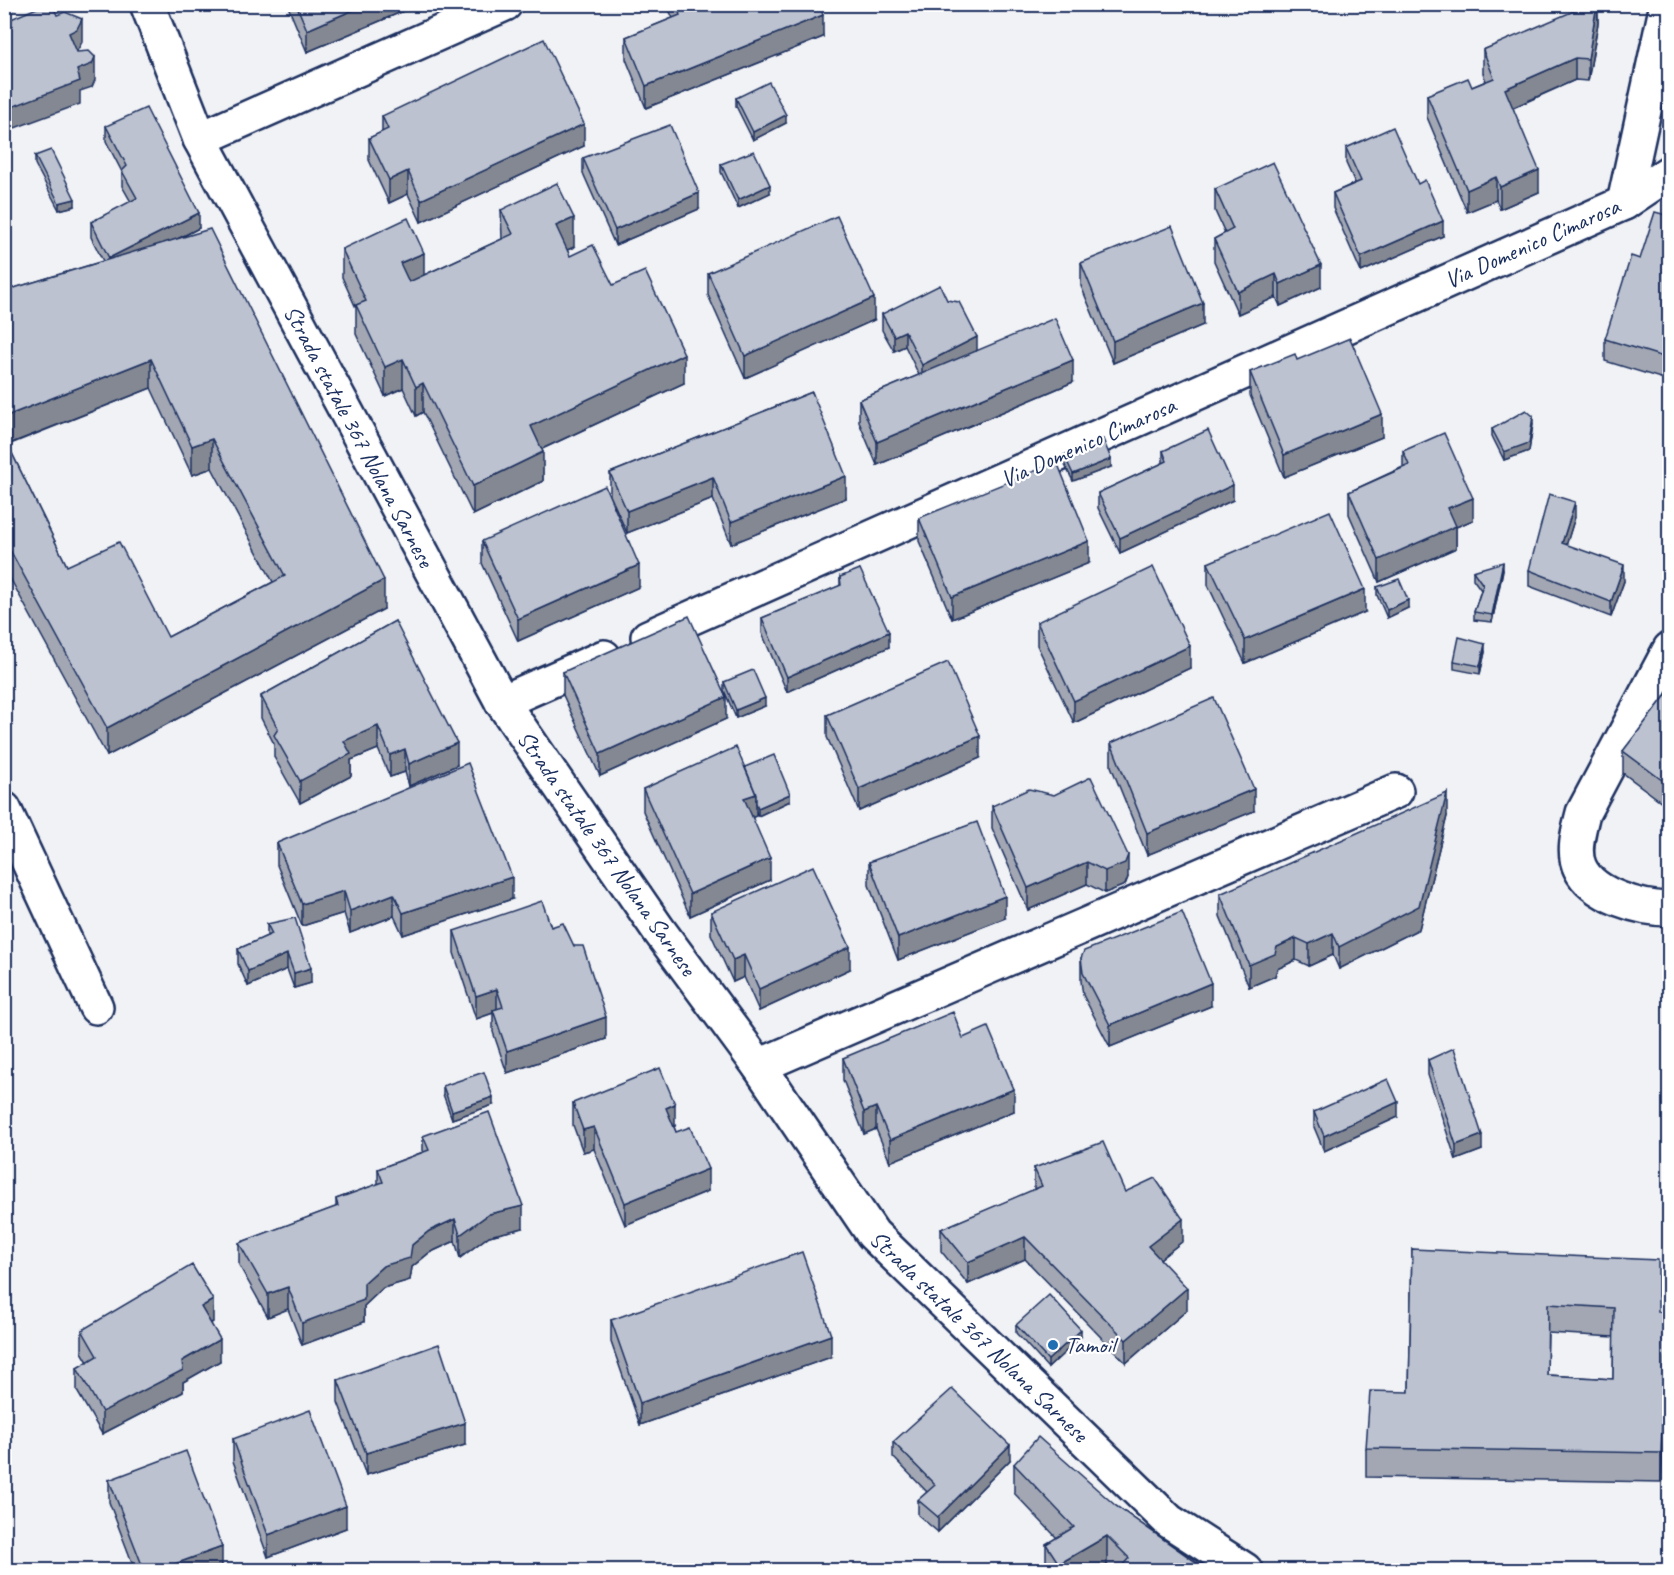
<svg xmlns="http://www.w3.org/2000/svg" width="1674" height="1575" font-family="Caveat,sans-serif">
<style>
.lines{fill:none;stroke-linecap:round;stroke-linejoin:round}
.minor-casing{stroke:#1b2f5e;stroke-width:38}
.secondary-casing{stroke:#1b2f5e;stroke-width:38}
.minor{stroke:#fff;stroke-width:33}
.secondary{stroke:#fff;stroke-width:33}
.wall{fill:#a2a7b3;stroke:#1b2f5e;stroke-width:1.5;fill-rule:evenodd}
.shaded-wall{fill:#848892;stroke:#1b2f5e;stroke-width:1.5}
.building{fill:#bcc2d0;stroke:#1b2f5e;stroke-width:1.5;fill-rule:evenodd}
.poi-dot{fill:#1f6fb2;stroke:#fff;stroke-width:2}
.labels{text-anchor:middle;stroke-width:4.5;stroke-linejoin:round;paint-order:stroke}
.street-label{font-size:24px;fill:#1b2f5e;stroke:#fff}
.poi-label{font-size:24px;fill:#1b2f5e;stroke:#fff;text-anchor:start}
</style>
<rect width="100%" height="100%" fill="#f1f2f5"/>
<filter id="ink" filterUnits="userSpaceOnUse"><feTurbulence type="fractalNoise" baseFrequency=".0167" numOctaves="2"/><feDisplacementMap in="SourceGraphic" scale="12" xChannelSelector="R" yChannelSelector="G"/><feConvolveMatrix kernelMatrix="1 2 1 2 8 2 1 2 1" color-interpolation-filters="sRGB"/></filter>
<g filter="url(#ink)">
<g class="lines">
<defs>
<g id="minor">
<polyline points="200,139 505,4"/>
<polyline points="1624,203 1667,4"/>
<polyline points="648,637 1624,203 1670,172"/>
<path d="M 1670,649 L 1583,813 C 1579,829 1572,852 1580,868 C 1593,896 1642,909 1670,909"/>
<polyline points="502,702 604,657"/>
<polyline points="4,809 96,1007"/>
<polyline points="759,1066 1396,791"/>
</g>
<polyline id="secondary" points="147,4 200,139 502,702 658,929 759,1066 873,1234 1169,1521 1245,1570"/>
</defs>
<use href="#minor" class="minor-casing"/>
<use href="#secondary" class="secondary-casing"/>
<use href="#minor" class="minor"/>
<use href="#secondary" class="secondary"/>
</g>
<g class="wall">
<polygon points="287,4 420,4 307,52"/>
<polygon points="669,4 819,4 823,37 646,108 626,59 626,37 673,18 669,10"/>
<polygon points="1598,4 1598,23 1588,81 1575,80 1513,108 1539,192 1500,209 1496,200 1467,212 1427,117 1427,95 1472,87 1486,81 1483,73 1483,50"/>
<polygon points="736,98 786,123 753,140 736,106"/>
<polygon points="382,116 584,146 421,222 408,194 389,203 369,160 369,138 382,132"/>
<path d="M 106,126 L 199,228 L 176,240 L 384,609 L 107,756 L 4,567 L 4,291 L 103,261 L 91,237 L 91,222 L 131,202 L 122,186 L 122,172 L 106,141 ZM 151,388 L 192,475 L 212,468 L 273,582 L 168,637 L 67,566 L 8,445 Z"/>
<polygon points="1346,148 1443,236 1361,272 1333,208 1333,193 1355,183 1346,163"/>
<polygon points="35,156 75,206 59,210 35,164"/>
<polygon points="583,158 699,209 615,245 583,173"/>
<polygon points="721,164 770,193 738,208 721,172"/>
<polygon points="1215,189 1321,287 1280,306 1276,297 1238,314 1214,261 1214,239 1225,233 1215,211"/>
<polygon points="501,210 574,247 567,250 570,256 613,285 684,383 542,449 543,481 473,515 423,412 416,416 403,388 385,396 356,334 356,308 342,277 342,249 424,275 502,239"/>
<polygon points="1670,216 1670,381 1605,361 1605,339 1640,259"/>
<polygon points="1081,263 1203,325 1113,363 1081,286"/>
<polygon points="708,273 874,320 745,378 708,295"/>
<polygon points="947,300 977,351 1073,382 877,465 859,422 859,400 919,375 905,346 894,351 882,330 882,314"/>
<polygon points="1297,360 1382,437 1284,477 1250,395 1250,372"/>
<polygon points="812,392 846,498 731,544 713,499 627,533 610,495 610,473"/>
<polygon points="1533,424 1529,451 1504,460 1492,436 1492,429"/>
<polygon points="1163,451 1233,500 1120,553 1098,508 1098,493 1163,463"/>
<polygon points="1403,451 1473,520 1456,527 1456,548 1379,582 1349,514 1349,492 1403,467"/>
<polygon points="1064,455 1111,467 1073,481 1064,463"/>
<polygon points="1575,517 1566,545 1624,581 1611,617 1529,586 1529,570"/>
<polygon points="919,518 1089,563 952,619 919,541"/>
<polygon points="482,541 639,587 518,641 482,563"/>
<polygon points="1208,563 1365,612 1245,663 1208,585"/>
<polygon points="1503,570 1492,622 1474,620 1474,612 1481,590 1473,579 1473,571"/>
<polygon points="840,577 889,647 787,692 762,633 762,618 840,586"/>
<polygon points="1377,587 1408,608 1387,618 1377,595"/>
<polygon points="395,621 457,765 409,786 405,772 390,777 378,749 351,760 351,776 300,803 274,757 274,744 261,718 261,696"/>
<polygon points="1037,622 1190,668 1074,723 1037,645"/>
<polygon points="1485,652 1480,674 1454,669 1454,661"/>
<polygon points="563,672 726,719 600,776 563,695"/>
<polygon points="724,682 765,706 736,718 724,690"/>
<polygon points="1670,690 1670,808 1623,773 1623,751"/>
<polygon points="827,715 980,758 859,811 827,737"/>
<polygon points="1111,743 1254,811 1147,855 1111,766"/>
<polygon points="745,767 790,801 758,816 756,811 756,816 752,817 770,880 690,916 643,811 643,789"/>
<polygon points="992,806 1128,877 1125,885 1105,893 1087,884 1028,910 992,828"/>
<polygon points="1447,816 1419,929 1339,969 1333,955 1309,966 1296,960 1277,969 1275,976 1249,987 1220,916 1220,894"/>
<polygon points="277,843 512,899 403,935 394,916 350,933 344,913 302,926 277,865"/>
<polygon points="869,862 1005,918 898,960 869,885"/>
<polygon points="711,912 850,969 759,1011 744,977 733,982 711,934"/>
<polygon points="267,924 311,983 294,988 287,969 248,986 238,964 238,949 267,936"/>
<polygon points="551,927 606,1039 507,1073 493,1032 493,1013 476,1019 454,953 454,931"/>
<polygon points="1081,958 1211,1006 1110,1047 1083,995 1081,981"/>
<polygon points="963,1038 1014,1111 890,1162 876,1129 864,1134 843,1080 843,1058"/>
<polygon points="1428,1060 1482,1150 1456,1160 1428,1075"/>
<polygon points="443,1086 493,1105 452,1119 443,1094"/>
<polygon points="573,1103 675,1126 674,1127 676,1132 708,1191 625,1225 594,1149 583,1152 573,1125"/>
<polygon points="1314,1112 1398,1117 1324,1151 1314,1127"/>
<polygon points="423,1136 523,1228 489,1236 460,1258 455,1241 429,1253 412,1267 410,1280 383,1288 364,1306 364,1322 302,1345 288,1309 268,1317 239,1265 239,1243 336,1207 336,1199 378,1184 378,1169 423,1152"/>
<polygon points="1034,1168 1125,1192 1183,1241 1160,1259 1187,1310 1126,1363 1025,1259 968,1284 941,1251 941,1229 1034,1190"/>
<path d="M 1412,1249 L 1658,1312 L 1670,1313 L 1670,1387 L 1665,1387 L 1661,1482 L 1366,1477 L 1366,1448 L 1409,1392 ZM 1548,1333 L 1614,1337 L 1613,1379 L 1547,1375 Z"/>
<polygon points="611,1320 831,1357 640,1425 611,1342"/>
<polygon points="213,1322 211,1323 220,1361 183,1382 183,1392 102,1434 77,1391 77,1368 88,1362 82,1352 82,1330"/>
<polygon points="1016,1325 1081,1337 1048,1368 1016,1333"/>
<polygon points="338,1380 465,1445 366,1475 338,1402"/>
<polygon points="233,1439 346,1528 268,1557 233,1461"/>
<polygon points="893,1442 1010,1460 938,1532 918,1515 918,1500 927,1492 893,1457"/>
<polygon points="1014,1464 1116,1506 1207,1570 1113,1570 1107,1565 1097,1570 1046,1570 1046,1544 1057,1538 1014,1493"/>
<polygon points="109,1480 222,1569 218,1570 135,1570 109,1502"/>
</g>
<g class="shaded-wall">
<polygon points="4,4 26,4 4,13"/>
<polygon points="367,4 420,4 307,52 307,30"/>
<polygon points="1597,4 1598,23 1588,81 1588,59"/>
<polygon points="823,15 823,37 646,108 646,86"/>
<polygon points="82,19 82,42 77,51 69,55 69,33"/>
<polygon points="95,57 95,80 92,87 80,91 80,104 4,132 4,110 77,70"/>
<polygon points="1575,58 1575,80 1505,111 1505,89"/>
<polygon points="786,115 786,123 753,140 753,132"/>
<polygon points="584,124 584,146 421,222 421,200"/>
<polygon points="1539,170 1539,192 1500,209 1500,187"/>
<polygon points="408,171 408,194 389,203 389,180"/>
<polygon points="1496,177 1496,200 1467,212 1467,190"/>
<polygon points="770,185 770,193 738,208 738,200"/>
<polygon points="699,193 699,209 615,245 615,230"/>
<polygon points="75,199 75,206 59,210 59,203"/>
<polygon points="199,213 199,228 109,273 109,258"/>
<polygon points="574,218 574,247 556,255 556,226"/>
<polygon points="1443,221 1443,236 1361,272 1361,257"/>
<polygon points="424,253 424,282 400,292 400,263"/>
<polygon points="1321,265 1321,287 1280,306 1280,284"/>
<polygon points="1276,274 1276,297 1238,314 1238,292"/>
<polygon points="874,298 874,320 745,378 745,356"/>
<polygon points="1203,303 1203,325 1113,363 1113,341"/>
<polygon points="905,331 905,346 894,351 894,336"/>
<polygon points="977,337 977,353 922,380 922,365"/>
<polygon points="684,354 684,383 531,454 531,426"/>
<polygon points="151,359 151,388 4,446 4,417"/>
<polygon points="403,359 403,388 385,396 385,367"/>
<polygon points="1073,360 1073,382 877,465 877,442"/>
<polygon points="423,383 423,412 416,416 416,387"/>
<polygon points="1382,414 1382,437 1284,477 1284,455"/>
<polygon points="1533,416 1533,424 1529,451 1504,460 1504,452"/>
<polygon points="212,439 212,468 192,475 192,446"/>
<polygon points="543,452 543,481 473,515 473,486"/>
<polygon points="1111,459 1111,467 1073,481 1073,474"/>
<polygon points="846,476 846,498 731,544 731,522"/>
<polygon points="713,477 713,499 627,533 627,511"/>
<polygon points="1233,485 1233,500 1120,553 1120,538"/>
<polygon points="1473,498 1473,520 1456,527 1456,548 1379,582 1379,560 1448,508"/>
<polygon points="1575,502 1575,517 1562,559 1562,543"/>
<polygon points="1089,541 1089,563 952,619 952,597"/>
<polygon points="1503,562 1503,570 1492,622 1492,615"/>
<polygon points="639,565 639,587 518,641 518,619"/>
<polygon points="1624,565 1624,581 1611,617 1611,602"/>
<polygon points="384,580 384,609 107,756 107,728"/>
<polygon points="1365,589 1365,612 1245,663 1245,640"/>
<polygon points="1408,600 1408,608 1387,618 1387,610"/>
<polygon points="889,632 889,647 787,692 787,677"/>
<polygon points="1485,644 1485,652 1480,674 1480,666"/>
<polygon points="1190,646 1190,668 1074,723 1074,701"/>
<polygon points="726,697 726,719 600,776 600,754"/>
<polygon points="765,698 765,706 736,718 736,710"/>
<polygon points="378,726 378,749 351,760 351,776 300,803 300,781 344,741"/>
<polygon points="980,736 980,758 859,811 859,789"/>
<polygon points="457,743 457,765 409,786 409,764"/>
<polygon points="405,749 405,772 390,777 390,755"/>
<polygon points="1254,789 1254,811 1147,855 1147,833"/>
<polygon points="1447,793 1447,816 1419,929 1339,969 1339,947"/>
<polygon points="756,794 756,816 744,821 744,798"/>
<polygon points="790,794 790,801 758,816 758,808"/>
<polygon points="1128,855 1128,877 1125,885 1105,893 1105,871"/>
<polygon points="770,858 770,880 690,916 690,894"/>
<polygon points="1087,862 1087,884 1028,910 1028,888"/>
<polygon points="512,877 512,899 403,935 403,913"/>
<polygon points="344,891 344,913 302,926 302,904"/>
<polygon points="394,894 394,916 350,933 350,911"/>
<polygon points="1005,896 1005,918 898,960 898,938"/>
<polygon points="1333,933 1333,955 1309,966 1309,944"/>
<polygon points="1296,938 1296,960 1277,969 1275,976 1249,987 1249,965 1277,947"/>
<polygon points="850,947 850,969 759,1011 759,989"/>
<polygon points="287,954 287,969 248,986 248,971"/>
<polygon points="744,955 744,977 733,982 733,960"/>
<polygon points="311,968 311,983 294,988 294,973"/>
<polygon points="1211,983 1211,1006 1110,1047 1110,1025"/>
<polygon points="497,989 497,1012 493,1010 493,1013 476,1019 476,996"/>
<polygon points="606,1017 606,1039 507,1073 507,1051"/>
<polygon points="1014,1089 1014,1111 890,1162 890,1140"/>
<polygon points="493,1097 493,1105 452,1119 452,1111"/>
<polygon points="1398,1102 1398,1117 1324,1151 1324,1136"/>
<polygon points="675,1104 675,1126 666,1131 666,1108"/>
<polygon points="876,1107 876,1129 864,1134 864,1112"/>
<polygon points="594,1127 594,1149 583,1152 583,1130"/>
<polygon points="1482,1135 1482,1150 1456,1160 1456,1145"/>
<polygon points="708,1169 708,1191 625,1225 625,1203"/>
<polygon points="523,1206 523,1228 489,1236 460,1258 460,1235 489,1214"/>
<polygon points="455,1219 455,1241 429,1253 412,1267 410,1280 383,1288 364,1306 364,1322 302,1345 302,1323 364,1283 383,1266 412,1245 429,1231"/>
<polygon points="1183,1219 1183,1241 1148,1268 1148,1246"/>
<polygon points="1025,1237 1025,1259 968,1284 968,1262"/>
<polygon points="288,1287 288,1309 268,1317 268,1294"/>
<polygon points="1187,1288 1187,1310 1126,1363 1126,1340"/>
<polygon points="213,1300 213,1322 201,1329 201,1307"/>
<polygon points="1081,1330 1081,1337 1048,1368 1048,1360"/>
<polygon points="831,1335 831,1357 640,1425 640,1403"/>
<polygon points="220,1339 220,1361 183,1382 183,1392 102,1434 102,1412 182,1361"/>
<polygon points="1665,1358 1665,1387 1661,1482 1661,1453"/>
<polygon points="465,1423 465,1445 366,1475 366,1453"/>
<polygon points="1010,1445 1010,1460 938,1532 938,1517"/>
<polygon points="346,1506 346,1528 268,1557 268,1535"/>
<polygon points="1107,1536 1107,1565 1097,1570 1059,1570 1059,1564"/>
<polygon points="222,1547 222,1569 218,1570 158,1570"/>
</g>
<g class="building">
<polygon points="46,4 52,4 57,15 65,12 82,19 77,29 69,33 77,52 89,51 95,57 92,64 77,70 80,81 4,110 4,22"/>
<polygon points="296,4 367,4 307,30"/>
<polygon points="676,4 819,4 823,15 646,86 626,37 680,15"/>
<polygon points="1590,4 1597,4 1588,59 1575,58 1505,89 1539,170 1500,187 1496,177 1467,190 1427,95 1468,78 1472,87 1494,78 1483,50"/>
<polygon points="544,39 584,124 421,200 408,171 389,180 369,138 388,129 382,116"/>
<polygon points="769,82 786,115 753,132 736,98"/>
<polygon points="146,108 199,213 109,258 91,222 137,198 122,171 127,166 106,126"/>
<polygon points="670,125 699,193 615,230 583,158"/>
<polygon points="1393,127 1418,184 1425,180 1443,221 1361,257 1333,193 1361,181 1346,148"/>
<polygon points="51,150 75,199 59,203 35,156"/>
<polygon points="754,151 770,185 738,200 721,164"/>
<polygon points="1273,162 1321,265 1280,284 1276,274 1238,292 1214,239 1233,229 1215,189"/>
<polygon points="557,183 574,218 556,226 570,256 593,245 613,285 645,271 684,354 531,426 543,452 473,486 423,383 416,387 403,359 385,367 356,305 366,301 342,249 408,218 424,253 400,263 409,282 513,234 501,210"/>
<polygon points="1655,212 1670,216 1670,359 1605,339 1631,256 1640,259"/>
<polygon points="837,216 874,298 745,356 708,273"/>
<polygon points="1172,226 1203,303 1113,341 1081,263"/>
<polygon points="210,229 384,580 107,728 4,539 4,437 67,566 119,542 168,637 285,576 212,439 192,446 151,359 4,417 4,291"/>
<polygon points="940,285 947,300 959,302 977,337 922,365 905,331 894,336 882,314"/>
<polygon points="1055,318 1073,360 877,442 859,400"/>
<polygon points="1350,338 1382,414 1284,455 1250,372 1295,354 1297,360"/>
<polygon points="812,392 846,476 731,522 713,477 627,511 610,473"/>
<polygon points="1526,410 1533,416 1529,443 1504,452 1492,429"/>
<polygon points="1208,430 1233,485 1120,538 1098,493 1167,461 1163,451"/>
<polygon points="1444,433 1473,498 1448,508 1456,526 1379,560 1349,492 1409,465 1403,451"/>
<polygon points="1103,439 1111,459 1073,474 1064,455"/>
<polygon points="1057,462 1089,541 952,597 919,518"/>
<polygon points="605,486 639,565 518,619 482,541"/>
<polygon points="1549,494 1575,502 1562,543 1624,565 1611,602 1529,570"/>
<polygon points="1330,511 1365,589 1245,640 1208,563"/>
<polygon points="1503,562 1492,615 1474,612 1483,585 1473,571"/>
<polygon points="1153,567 1190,646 1074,701 1037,622"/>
<polygon points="860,569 889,632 787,677 762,618 841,585 840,577"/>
<polygon points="1399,579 1408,600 1387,610 1377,587"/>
<polygon points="689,616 726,697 600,754 563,672"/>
<polygon points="395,621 457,743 409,764 405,749 390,755 378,726 344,741 351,754 300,781 274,735 278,729 261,696"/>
<polygon points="1459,637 1485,644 1480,666 1454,661"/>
<polygon points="948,662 980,736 859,789 827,715"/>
<polygon points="753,670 765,698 736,710 724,682"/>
<polygon points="1670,690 1670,786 1623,751"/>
<polygon points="1214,698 1254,789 1147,833 1111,743"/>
<polygon points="736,747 756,794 744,798 770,858 690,894 643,789"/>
<polygon points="774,755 790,794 758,808 756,803 756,794 745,767"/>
<polygon points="468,763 512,877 403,913 394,894 350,911 344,891 302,904 277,843"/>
<polygon points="1091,777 1128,855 1125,863 1105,871 1087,862 1028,888 992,806 1029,789 1054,795"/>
<polygon points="1447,793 1419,906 1339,947 1333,933 1309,944 1296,938 1277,947 1275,954 1249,965 1220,894"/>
<polygon points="977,822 1005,896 898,938 869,862"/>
<polygon points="813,866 850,947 759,989 744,955 733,960 711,912"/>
<polygon points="542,901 551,927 563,923 574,946 583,946 606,1017 507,1051 493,1010 503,1007 497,989 476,996 454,931"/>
<polygon points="1182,912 1211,983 1110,1025 1083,973 1081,958 1084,951"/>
<polygon points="295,918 311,968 294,973 287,954 248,971 238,949 272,934 267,924"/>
<polygon points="953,1012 963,1038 988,1027 1014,1089 890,1140 876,1107 864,1112 843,1058"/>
<polygon points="1454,1048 1482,1135 1456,1145 1428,1060"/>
<polygon points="660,1068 675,1104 666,1108 676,1132 690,1127 708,1169 625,1203 594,1127 583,1130 573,1103"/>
<polygon points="484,1072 493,1097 452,1111 443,1086"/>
<polygon points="1388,1079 1398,1102 1324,1136 1314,1112"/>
<polygon points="489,1112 523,1206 489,1214 460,1235 455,1219 429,1231 412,1245 410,1258 383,1266 364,1283 364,1300 302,1323 288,1287 268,1294 239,1243 338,1206 336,1199 383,1182 378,1169 429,1150 423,1136"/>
<polygon points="1103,1142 1125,1192 1155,1178 1183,1219 1148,1246 1187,1288 1126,1340 1025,1237 968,1262 941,1229 1042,1186 1034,1168"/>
<path d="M 1412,1249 L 1658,1260 L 1658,1312 L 1670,1313 L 1670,1358 L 1665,1358 L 1661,1453 L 1366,1448 L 1370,1391 L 1409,1392 ZM 1548,1304 L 1614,1308 L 1613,1379 L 1547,1375 Z"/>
<polygon points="802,1252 831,1335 640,1403 611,1320"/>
<polygon points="192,1265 213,1300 201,1307 220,1339 182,1361 183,1370 102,1412 77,1368 97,1356 82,1330"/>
<polygon points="1049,1295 1081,1330 1048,1360 1016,1325"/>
<polygon points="439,1344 465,1423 366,1453 338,1380"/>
<polygon points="952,1389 1010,1445 938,1517 918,1500 935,1485 893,1442"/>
<polygon points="310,1410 346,1506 268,1535 233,1439"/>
<polygon points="1038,1437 1116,1506 1207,1570 1127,1570 1121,1567 1129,1558 1107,1536 1059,1564 1046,1544 1074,1527 1014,1464"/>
<polygon points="186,1451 222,1547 158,1570 144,1570 109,1480"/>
</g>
</g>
<circle class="poi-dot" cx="1053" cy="1345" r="6"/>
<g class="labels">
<g class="street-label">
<text transform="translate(1532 243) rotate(-24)" y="8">Via Domenico Cimarosa</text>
<text transform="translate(359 436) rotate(62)" y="8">Strada statale 367 Nolana Sarnese</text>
<text transform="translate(1088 442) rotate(-24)" y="8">Via Domenico Cimarosa</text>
<text transform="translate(607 853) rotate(55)" y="8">Strada statale 367 Nolana Sarnese</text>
<text transform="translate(979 1336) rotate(44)" y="8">Strada statale 367 Nolana Sarnese</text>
</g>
<g class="poi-label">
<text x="1065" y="1353">Tamoil</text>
</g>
</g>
<rect width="1674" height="1575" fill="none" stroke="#fff" stroke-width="24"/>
<rect x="12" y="12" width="1650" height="1551" fill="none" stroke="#1b2f5e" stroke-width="2" filter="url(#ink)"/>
</svg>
